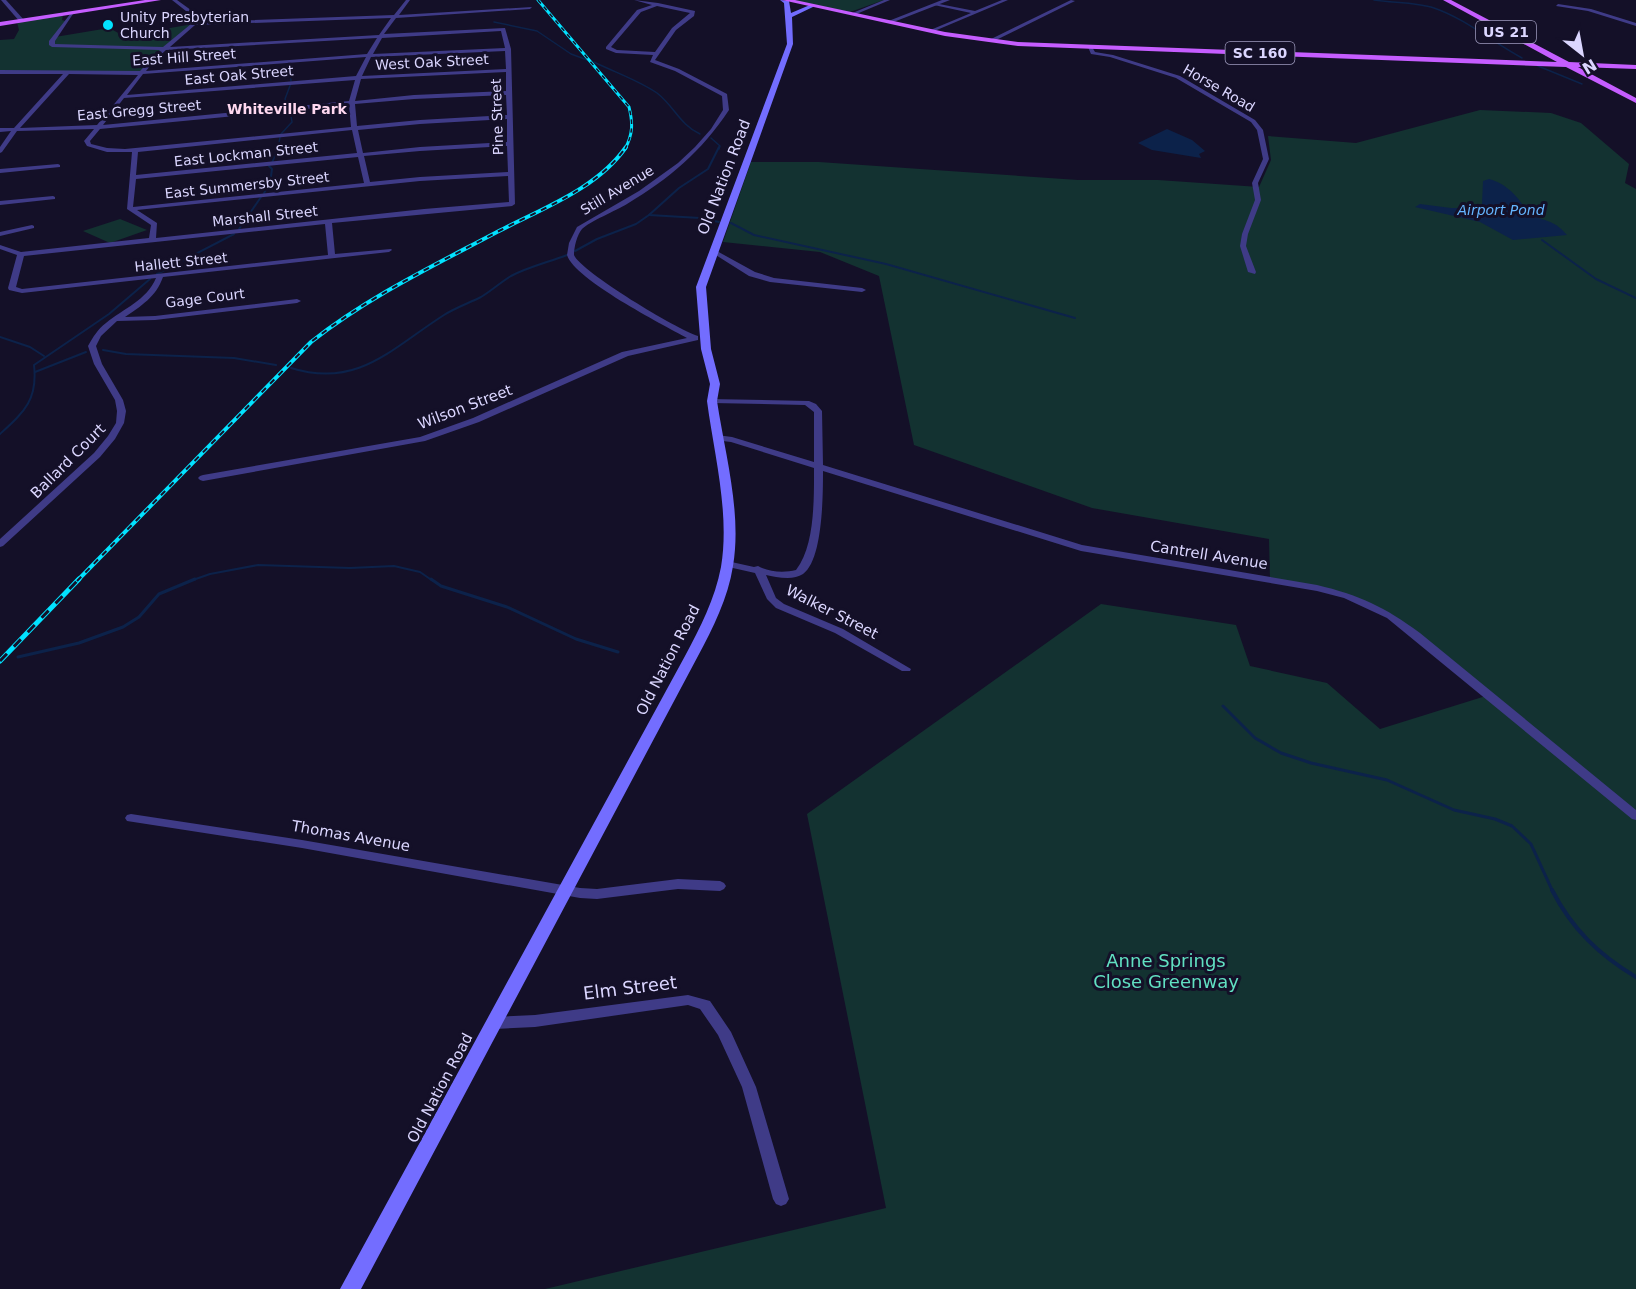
<svg xmlns="http://www.w3.org/2000/svg" width="1636" height="1289" font-family="'DejaVu Sans',sans-serif">
<style>
.green{fill:#133231}
.water{fill:#0c224a}
.lines{fill:none;stroke-linecap:round;stroke-linejoin:round}
.stream-far3{stroke:#0c224a;stroke-width:1.5}
.stream-far2{stroke:#0c224a;stroke-width:2}
.stream-far1{stroke:#0c224a;stroke-width:3}
.stream{stroke:#0c224a;stroke-width:4}
.minor{fill:#3f3b87;fill-rule:evenodd}
.tertiary{fill:#3f3b87;fill-rule:evenodd}
.secondary{fill:#736dff;fill-rule:evenodd}
.primary{fill:#c55dff;fill-rule:evenodd}
.rail-far2-casing{stroke:#02e2ff;stroke-width:3}
.rail-far1-casing{stroke:#02e2ff;stroke-width:4}
.rail-casing{stroke:#02e2ff;stroke-width:5}
.rail-far2{stroke:#141028;stroke-width:1.5;stroke-dasharray:4.5;stroke-linecap:butt}
.rail-far1{stroke:#141028;stroke-width:2;stroke-dasharray:6;stroke-linecap:butt}
.rail{stroke:#141028;stroke-width:3;stroke-dasharray:10;stroke-linecap:butt}
.poi-dot{fill:#02e2ff;stroke:#141028;stroke-width:2}
.labels{text-anchor:middle;stroke-width:6;stroke-linejoin:round;paint-order:stroke}
.far-poi-label{font-size:14px;fill:#dbd6ff;stroke:#141028;text-anchor:start}
.shield{fill:#141028;stroke:#9f9bbe;stroke-width:1.5}
.shield-label{font-size:14px;font-weight:bold;fill:#dbd6ff}
.far-street-label{font-size:14px;fill:#dbd6ff;stroke:#141028}
.far-neighbourhood-label{font-size:14px;font-weight:bold;fill:#ffd8f0;stroke:#141028}
.far-water-label{font-size:14px;font-style:italic;fill:#64b5ff;stroke:#141028}
.street-label{font-size:15px;fill:#dbd6ff;stroke:#141028}
.near-park-label{font-size:18px;fill:#61e0c2;stroke:#141028}
.near-street-label{font-size:18px;fill:#dbd6ff;stroke:#141028}
</style>
<rect width="100%" height="100%" fill="#141028"/>
<g class="green">
<polygon points="793,0 884,0 850,12"/>
<polygon points="63,15 62,20 65,21 55,37 109,28 124,36 193,24 139,73 0,71 0,40 14,39 19,30 17,22"/>
<polygon points="1480,110 1551,113 1581,123 1629,164 1625,183 1636,189 1636,1289 545,1289 886,1208 807,814 1101,604 1236,625 1250,666 1327,683 1380,729 1489,695 1391,616 1348,596 1270,580 1269,539 1092,508 914,445 879,276 820,252 723,242 751,162 819,162 1078,180 1158,180 1259,187 1271,160 1268,136 1356,143"/>
<polygon points="120,219 147,230 110,243 83,231"/>
</g>
<g class="water">
<polygon points="1167,129 1192,140 1205,151 1199,154 1201,158 1152,150 1138,143"/>
<path d="M 1489,179 C 1502,182 1514,192 1522,204 C 1525,210 1521,208 1527,212 C 1543,223 1552,217 1567,235 L 1513,240 L 1480,222 L 1415,207 L 1420,204 L 1451,208 L 1469,208 L 1482,204 L 1483,181 Z"/>
</g>
<g class="lines">
<g class="stream-far3">
<path d="M 1374,0 C 1393,3 1416,2 1434,8 C 1466,19 1492,42 1522,58"/>
<polyline points="494,22 537,31 571,54 590,61"/>
<path d="M 594,62 C 614,72 638,80 657,93 C 674,106 680,125 700,134"/>
<polyline points="1538,66 1582,84"/>
<polyline points="290,71 291,81"/>
<polyline points="289,108 285,99 291,83"/>
<polyline points="281,134 292,122 290,110"/>
<polyline points="711,138 720,146 719,149"/>
<polyline points="278,149 280,137"/>
</g>
<g class="stream-far2">
<polyline points="272,163 278,147"/>
<polyline points="264,193 270,183 272,169 269,166"/>
<polyline points="649,215 700,218 719,222"/>
<polyline points="731,223 754,235 886,264 1075,318"/>
<polyline points="239,229 261,197"/>
<polyline points="1542,240 1596,279 1636,298"/>
<polyline points="575,251 597,239 636,224 649,215 679,188 708,169 719,147"/>
<polyline points="157,274 234,234"/>
<polyline points="0,337 30,347 44,356"/>
<polyline points="103,350 126,354 234,358 276,365"/>
<path d="M 291,368 C 358,389 392,348 444,315 C 455,308 469,303 481,297 C 491,291 501,282 511,276 C 528,267 549,262 567,255"/>
<polyline points="35,372 86,352"/>
<path d="M 0,434 C 24,412 38,400 34,365 L 109,314 L 150,279"/>
<polyline points="190,581 210,574 258,565 350,568 394,566 420,572 433,581"/>
</g>
<g class="stream-far1">
<polyline points="431,579 441,586 507,607 576,639 618,652"/>
<polyline points="18,657 79,643 123,627 139,617 159,594 195,579"/>
<polyline points="1223,706 1255,738 1281,753 1311,763 1387,780 1454,810 1495,819 1512,826 1531,844 1553,892"/>
</g>
<path class="stream" d="M 1552,890 C 1572,929 1599,955 1636,977"/>
<g class="minor">
<polygon points="1,0 6,0 24,20 24,22 20,22"/>
<path d="M 172,0 L 177,0 L 195,13 L 196,22 L 394,15 L 406,0 L 410,0 L 399,15 L 532,7 L 530,9 L 396,18 L 384,34 L 505,28 L 511,49 L 515,204 L 512,206 L 332,223 L 335,254 L 391,249 L 392,250 L 389,252 L 163,277 C 156,297 141,306 125,317 L 155,316 L 297,299 L 301,301 L 297,303 L 155,320 L 117,321 L 101,336 L 96,346 L 102,364 L 123,400 L 126,411 L 124,423 L 115,439 L 100,457 L 3,546 L 0,547 L 0,539 L 94,453 L 108,436 L 116,423 L 117,411 L 115,400 L 94,364 L 88,346 C 93,337 98,329 106,323 C 124,308 146,301 156,278 L 22,293 L 9,290 L 8,288 L 17,255 L 0,249 L 0,245 L 21,252 L 149,238 L 151,225 L 127,209 L 132,152 L 107,152 L 87,146 L 84,141 L 94,129 L 17,131 L 2,152 L 0,153 L 0,147 L 11,131 L 0,132 L 0,128 L 14,128 L 63,74 L 0,74 L 0,70 L 140,71 L 160,50 L 52,47 L 49,45 L 49,41 L 71,13 L 73,14 L 55,41 L 55,44 L 163,47 L 191,24 L 191,15 ZM 391,18 L 379,35 L 170,47 L 195,25 ZM 501,31 L 505,48 L 373,54 L 382,38 ZM 377,38 L 367,54 L 146,71 L 155,60 L 166,50 ZM 505,51 L 506,69 L 362,76 L 371,57 ZM 366,57 L 356,76 L 127,95 L 143,74 ZM 506,72 L 506,91 L 414,95 L 355,101 L 361,79 ZM 69,74 L 138,75 L 97,125 L 20,128 ZM 355,80 L 349,101 L 103,125 L 124,98 ZM 506,95 L 507,115 L 420,120 L 357,126 L 355,104 L 414,99 ZM 349,105 L 351,127 L 125,149 L 107,148 L 91,144 L 90,141 L 100,129 ZM 507,119 L 507,142 L 420,147 L 363,153 L 358,130 L 420,124 ZM 352,130 L 357,153 L 136,175 L 138,152 ZM 507,146 L 508,172 L 420,177 L 370,182 L 364,156 L 420,151 ZM 358,157 L 364,183 L 133,207 L 136,179 ZM 508,176 L 509,202 L 424,209 L 156,238 L 157,223 L 137,210 L 420,181 ZM 325,224 L 328,255 L 22,289 L 16,287 L 24,256 Z"/>
<path d="M 634,0 L 658,3 L 695,11 L 694,16 L 676,30 L 655,60 L 679,69 L 727,94 L 729,110 C 701,152 670,178 627,204 C 617,210 589,222 582,229 C 577,235 574,247 574,255 C 581,272 678,330 698,336 L 698,340 L 628,356 L 479,422 L 425,441 L 203,481 L 200,480 L 198,478 L 200,476 L 203,475 L 420,437 L 473,418 L 622,352 L 687,338 C 662,324 575,280 567,255 L 569,243 L 577,227 L 639,191 L 678,163 L 695,147 L 711,129 L 723,110 L 722,96 L 675,71 L 650,62 L 653,55 L 616,53 L 606,49 L 606,47 L 637,10 L 652,5 ZM 657,6 L 690,13 L 672,28 L 655,52 L 617,50 L 611,47 L 641,12 Z"/>
<polygon points="884,0 890,0 854,15 850,14"/>
<polygon points="1002,0 1008,0 932,32 928,31 971,13 934,5 934,3 975,11"/>
<polygon points="1071,0 1075,1 992,42 987,41"/>
<polygon points="1558,4 1591,9 1636,23 1636,26 1588,11 1556,6"/>
<polygon points="1088,47 1092,47 1095,52 1113,55 1180,76 1255,120 1263,130 1269,159 1258,183 1261,200 1248,234 1246,246 1256,272 1255,274 1248,272 1240,246 1242,234 1255,200 1252,183 1263,159 1257,130 1251,122 1176,78 1110,57 1091,54"/>
<polygon points="58,164 60,165 60,167 0,173 0,169"/>
<polygon points="53,196 55,197 55,199 0,205 0,201"/>
<polygon points="32,225 34,226 34,228 0,236 0,232"/>
<polygon points="711,250 715,250 755,272 774,278 862,288 866,290 862,292 770,282 749,276 711,252"/>
<path d="M 709,399 L 809,401 L 816,404 L 822,411 L 823,465 L 1082,545 L 1317,585 C 1359,595 1385,607 1420,633 L 1636,810 L 1636,820 L 1632,819 L 1387,618 L 1344,598 L 1317,591 L 1081,551 L 823,471 C 823,494 823,560 803,574 C 793,581 776,577 766,575 L 776,598 L 784,604 L 843,629 L 911,669 L 910,671 L 902,671 L 835,633 L 776,608 L 767,599 L 755,573 L 724,566 L 722,564 L 724,562 L 727,561 L 754,567 L 758,566 C 768,572 784,573 796,570 C 815,546 814,498 814,468 L 731,442 L 714,440 L 713,438 L 717,435 L 732,437 L 814,462 L 814,412 L 805,405 L 712,403 L 708,401 Z"/>
<polygon points="131,814 302,840 580,888 597,889 678,879 720,881 724,883 726,886 724,889 720,891 678,889 597,899 580,898 302,848 127,821 125,818 127,815"/>
<polygon points="688,995 710,1001 731,1032 756,1087 789,1199 786,1204 781,1206 776,1204 773,1199 742,1087 718,1035 700,1009 688,1005 535,1027 495,1029 490,1027 488,1023 490,1019 495,1017 535,1015"/>
</g>
<polygon class="tertiary" points="942,0 950,0 891,23 886,22"/>
<path class="secondary" d="M 780,0 L 789,1 L 791,13 L 810,5 L 815,6 L 792,17 L 793,44 L 706,287 L 711,349 L 720,384 L 717,401 C 725,454 742,513 733,566 C 728,598 713,628 698,656 L 361,1289 L 340,1289 L 685,656 C 700,628 715,599 721,567 C 730,513 714,454 707,401 L 710,384 L 701,349 L 696,287 L 787,44 L 784,3 Z"/>
<g class="primary">
<polygon points="145,0 161,0 0,26 0,22"/>
<polygon points="782,0 795,0 945,32 1018,42 1557,62 1443,0 1451,0 1569,62 1636,65 1636,69 1578,67 1636,98 1636,103 1566,67 1018,46 945,36"/>
</g>
<defs>
<path id="rail-far2" d="M 538,0 L 629,107 C 633,123 633,134 625,149"/>
<path id="rail-far1" d="M 77,581 L 311,342 C 368,297 433,266 497,232 C 541,209 597,189 626,147"/>
<polyline id="rail" points="0,661 79,579"/>
</defs>
<use href="#rail-far2" class="rail-far2-casing"/>
<use href="#rail-far1" class="rail-far1-casing"/>
<use href="#rail" class="rail-casing"/>
<use href="#rail-far2" class="rail-far2"/>
<use href="#rail-far1" class="rail-far1"/>
<use href="#rail" class="rail"/>
</g>
<circle class="poi-dot" cx="108" cy="25" r="6"/>
<g class="labels">
<g class="far-poi-label">
<text x="120" y="22">Unity Presbyterian<tspan x="120" dy="16">Church</tspan></text>
</g>
<g class="shield">
<rect x="1476" y="21" width="60" height="22" rx="4.5"/>
<rect x="1225.5" y="42" width="69" height="22" rx="4.5"/>
</g>
<g class="shield-label">
<text x="1506" y="37">US 21</text>
<text x="1260" y="58">SC 160</text>
</g>
<g class="far-street-label">
<text transform="translate(184 57) rotate(-4)" y="5">East Hill Street</text>
<text transform="translate(432 62) rotate(-3)" y="5">West Oak Street</text>
<text transform="translate(239 75) rotate(-5)" y="5">East Oak Street</text>
<text transform="translate(1219 88) rotate(30)" y="5">Horse Road</text>
<text transform="translate(139 110) rotate(-5)" y="5">East Gregg Street</text>
<text transform="translate(497 117) rotate(-92)" y="5">Pine Street</text>
<text transform="translate(246 154) rotate(-6)" y="5">East Lockman Street</text>
<text transform="translate(247 185) rotate(-6)" y="5">East Summersby Street</text>
<text transform="translate(617 190) rotate(-31)" y="5">Still Avenue</text>
<text transform="translate(265 216) rotate(-6)" y="5">Marshall Street</text>
<text transform="translate(181 262) rotate(-6)" y="5">Hallett Street</text>
<text transform="translate(205 298) rotate(-7)" y="5">Gage Court</text>
</g>
<g class="far-neighbourhood-label">
<text x="287" y="114">Whiteville Park</text>
</g>
<g class="far-water-label">
<text x="1501" y="215">Airport Pond</text>
</g>
<g class="street-label">
<text transform="translate(724 177) rotate(-69)" y="5">Old Nation Road</text>
<text transform="translate(465 407) rotate(-21)" y="5">Wilson Street</text>
<text transform="translate(68 461) rotate(-45)" y="5">Ballard Court</text>
<text transform="translate(1209 555) rotate(9)" y="5">Cantrell Avenue</text>
<text transform="translate(832 612) rotate(27)" y="5">Walker Street</text>
<text transform="translate(668 660) rotate(-63)" y="5">Old Nation Road</text>
<text transform="translate(351 836) rotate(10)" y="5">Thomas Avenue</text>
<text transform="translate(440 1088) rotate(-62)" y="5">Old Nation Road</text>
</g>
<g class="near-park-label">
<text x="1166" y="967">Anne Springs<tspan x="1166" dy="21">Close Greenway</tspan></text>
</g>
<g class="near-street-label">
<text transform="translate(630 988) rotate(-7)" y="6">Elm Street</text>
</g>
</g>
<g transform="translate(1582 54) rotate(149)" stroke="#141028" stroke-width="4.5" paint-order="stroke">
<path d="M0-4.5L10 22L0 15L-10 22Z" fill="#dbd6ff"/>
<text y="-9" font-size="16" font-weight="bold" text-anchor="middle" fill="#dbd6ff">N</text>
</g>
</svg>
